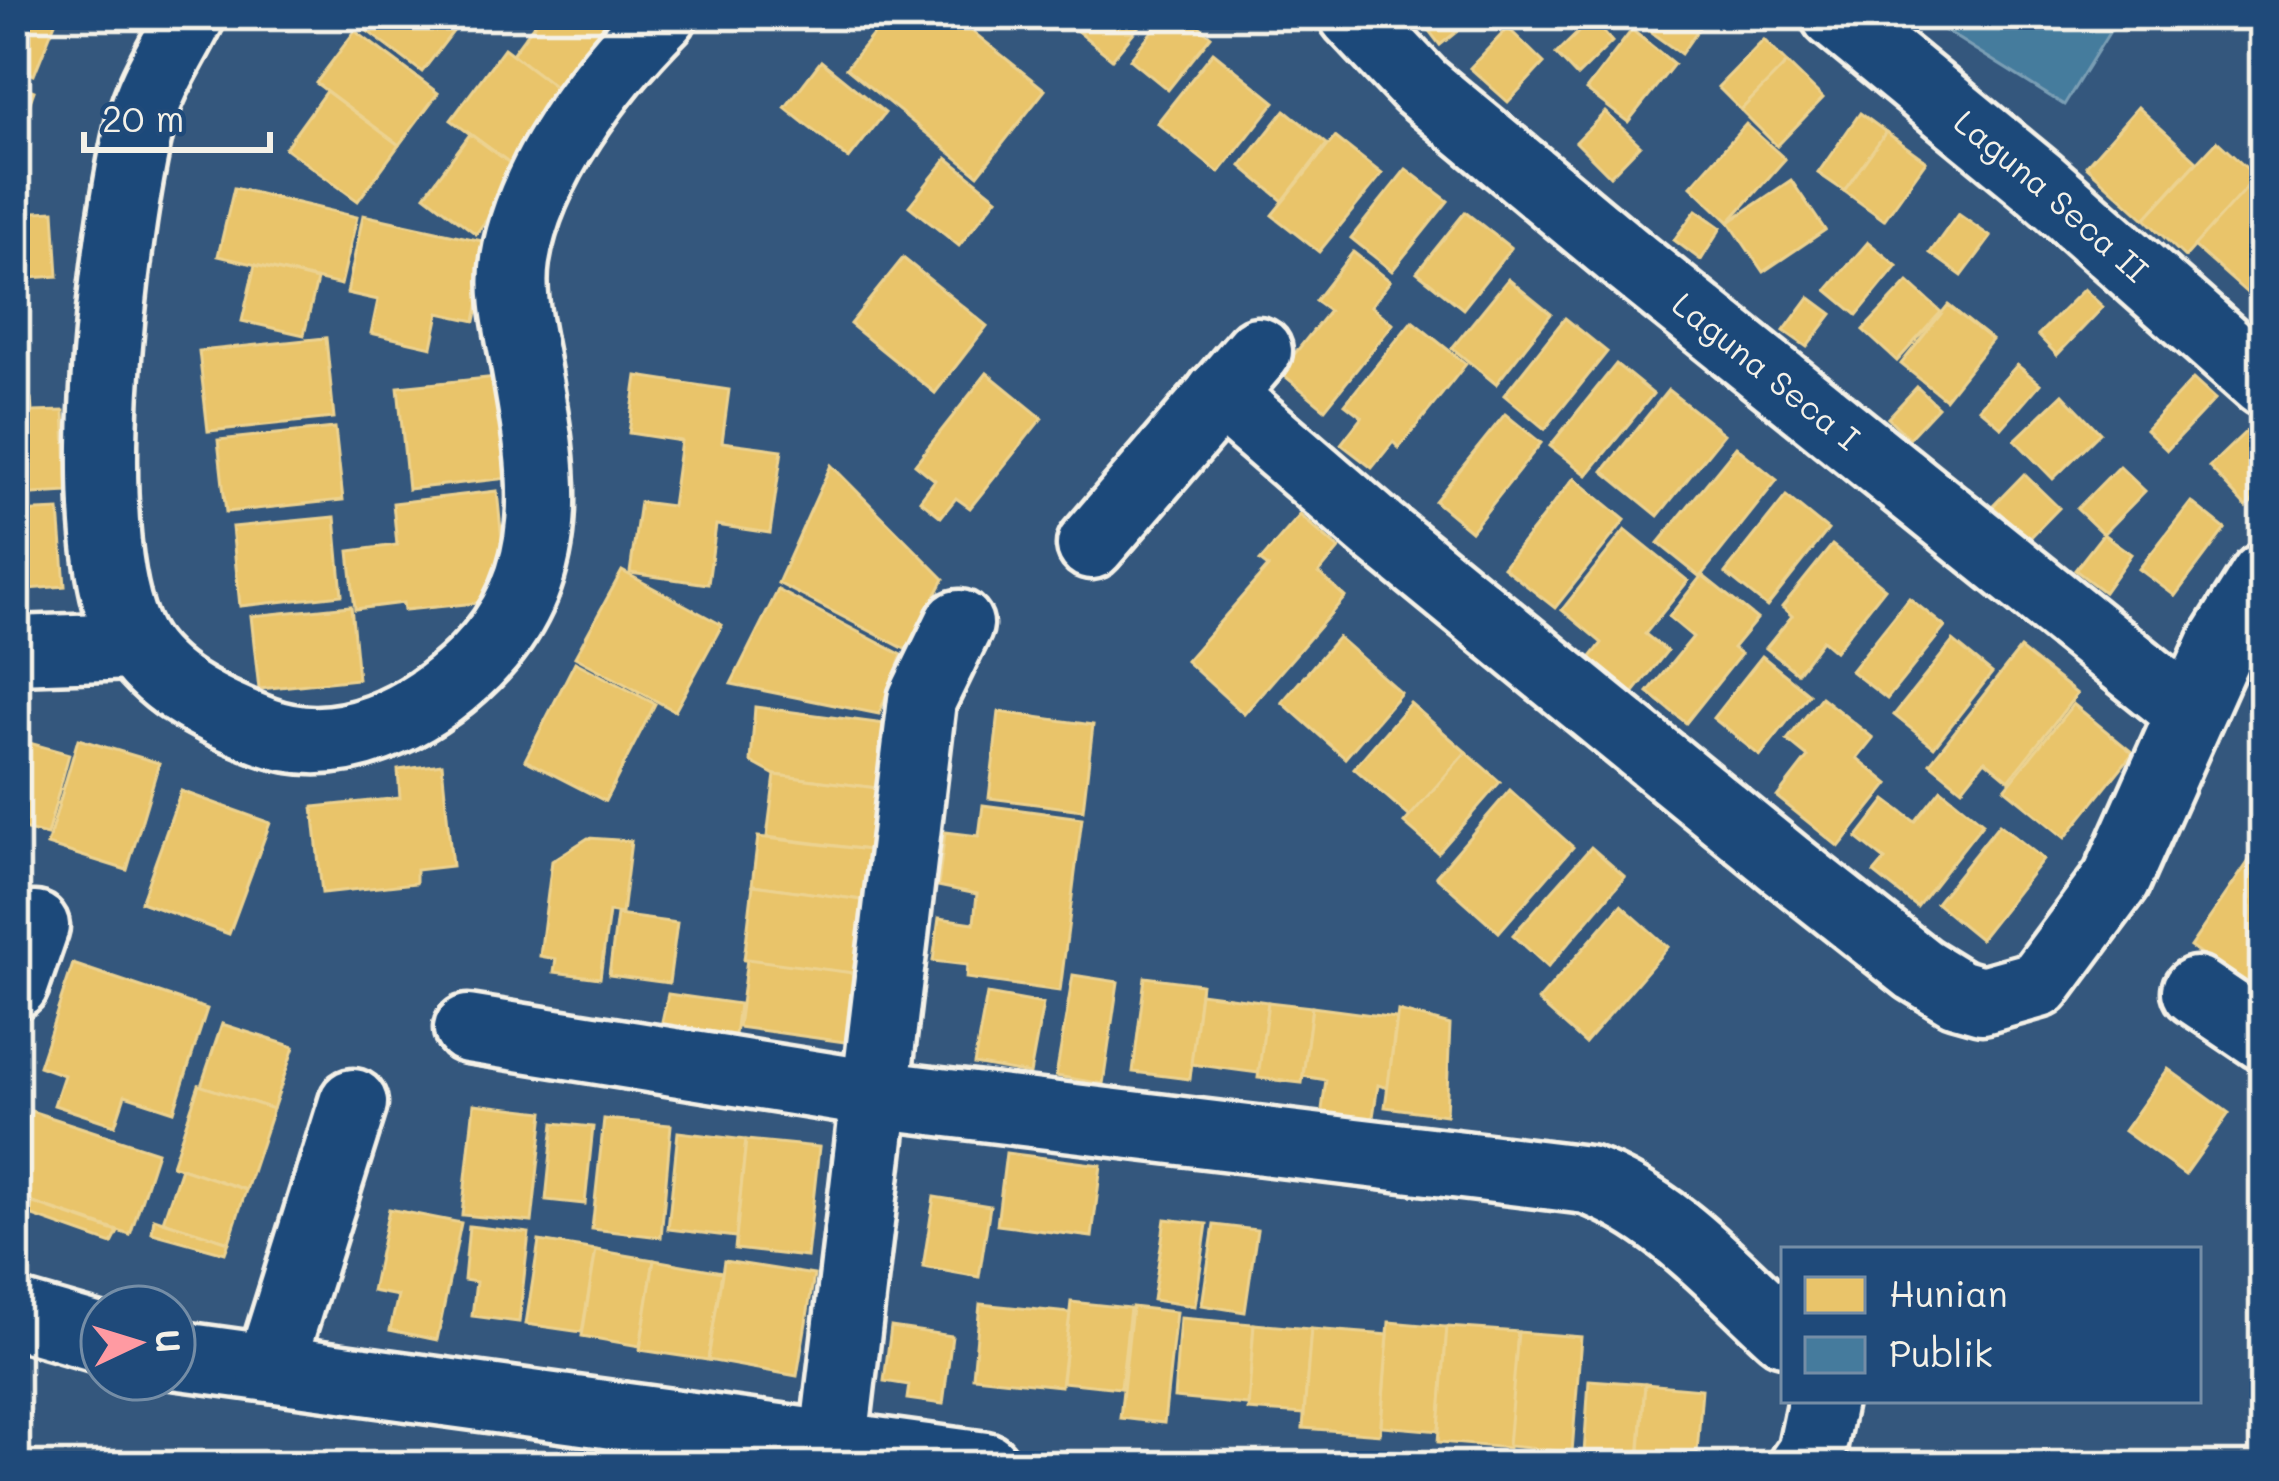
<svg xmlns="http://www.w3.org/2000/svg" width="2279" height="1481" font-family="Mali,sans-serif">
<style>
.homes{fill:#e9c46a;stroke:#ecd290;stroke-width:3}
.public{fill:#457b9d;stroke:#7a9eb4;stroke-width:3}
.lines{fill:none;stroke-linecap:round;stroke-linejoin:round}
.minor-casing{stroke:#f4f1e8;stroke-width:75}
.minor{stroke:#1f4a7a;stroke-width:66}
.labels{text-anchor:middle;stroke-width:12;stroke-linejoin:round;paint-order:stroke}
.street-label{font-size:33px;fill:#f4f1e8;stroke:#1f4a7a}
</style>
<rect width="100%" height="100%" fill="#34577d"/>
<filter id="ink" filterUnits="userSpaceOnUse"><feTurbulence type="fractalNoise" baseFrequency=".00833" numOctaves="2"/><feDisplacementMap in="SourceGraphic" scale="24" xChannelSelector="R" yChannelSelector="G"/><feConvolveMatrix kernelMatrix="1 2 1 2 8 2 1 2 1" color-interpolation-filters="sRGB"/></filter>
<g filter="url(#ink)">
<g class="homes">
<polygon points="15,15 58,15 34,75 15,67"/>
<polygon points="377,15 463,15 465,16 422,72 366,30"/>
<polygon points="541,15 627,15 574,101 512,54"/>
<polygon points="889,15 952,15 1045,90 978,175 846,68"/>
<polygon points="1070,15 1148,15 1112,59 1065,21"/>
<polygon points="1165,15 1186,15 1211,36 1168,90 1130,59"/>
<polygon points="1417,15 1466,15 1470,21 1440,45"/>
<polygon points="1656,15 1708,15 1681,54 1646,29"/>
<polygon points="1592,19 1612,42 1577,76 1556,54"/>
<polygon points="1508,28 1544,63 1508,102 1470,68"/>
<polygon points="1632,30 1674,64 1628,122 1586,90"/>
<polygon points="355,31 438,93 399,145 316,83"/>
<polygon points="1764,40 1787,63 1741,110 1718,87"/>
<polygon points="504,48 574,101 522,172 451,120"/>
<polygon points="1213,52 1275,102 1219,173 1157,123"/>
<polygon points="821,61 885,113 849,159 785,108"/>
<polygon points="1787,63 1823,98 1777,146 1741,110"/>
<polygon points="15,84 34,91 15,144"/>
<polygon points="326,91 399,145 358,201 285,148"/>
<polygon points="2138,107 2197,161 2145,219 2086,166"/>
<polygon points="1285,110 1327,144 1283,201 1241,166"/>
<polygon points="1605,112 1640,145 1610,176 1576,142"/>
<polygon points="1860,113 1886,132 1844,191 1818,173"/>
<polygon points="1746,124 1785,159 1729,222 1691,186"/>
<polygon points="1886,132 1926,161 1884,220 1844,191"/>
<polygon points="470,134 522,172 476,234 425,195"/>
<polygon points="1335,137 1382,174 1319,252 1272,215"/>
<polygon points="2217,141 2256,177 2185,257 2145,219"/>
<polygon points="947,158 997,198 959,246 909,206"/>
<polygon points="2264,168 2264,276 2248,294 2194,246"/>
<polygon points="1406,169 1448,201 1392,271 1351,238"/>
<polygon points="1791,180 1825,230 1763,272 1729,222"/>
<polygon points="234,188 357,217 341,285 218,256"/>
<polygon points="1696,210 1721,228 1701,260 1674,240"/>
<polygon points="54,211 58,276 15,279 15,213"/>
<polygon points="1465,212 1511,248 1463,309 1417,272"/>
<polygon points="1958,214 1991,237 1962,276 1930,253"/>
<polygon points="363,215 491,243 475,321 439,313 432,347 371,333 378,300 347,293"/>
<polygon points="1868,242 1897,266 1857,315 1827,290"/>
<polygon points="1353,252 1390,281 1371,306 1393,324 1325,409 1280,372 1329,311 1315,301"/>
<polygon points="903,258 987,326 935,393 850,324"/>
<polygon points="255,265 317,280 304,335 242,321"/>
<polygon points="1508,279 1551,314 1496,384 1452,348"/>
<polygon points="1908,282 1941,312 1897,361 1863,330"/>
<polygon points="2084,289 2103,307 2057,355 2038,335"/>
<polygon points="1809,297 1832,314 1807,347 1784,331"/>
<polygon points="1948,305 1992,340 1945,399 1901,364"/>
<polygon points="1565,318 1607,352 1545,429 1504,395"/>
<polygon points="1412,321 1466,364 1399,448 1393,442 1372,468 1341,444 1362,417 1345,404"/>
<polygon points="326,338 334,418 208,431 199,351"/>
<polygon points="1616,364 1653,394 1587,475 1550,446"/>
<polygon points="2017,365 2040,384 2002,428 1979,408"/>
<polygon points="987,373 1042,418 970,508 956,498 941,517 920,500 935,480 915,464"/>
<polygon points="508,376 518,477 408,489 398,387"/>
<polygon points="637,376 729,390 722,442 782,450 770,533 716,525 708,584 630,573 640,502 672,506 681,441 629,433"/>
<polygon points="2193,379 2215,399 2167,450 2146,430"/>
<polygon points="1917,387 1938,407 1909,438 1888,418"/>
<polygon points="1668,390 1724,434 1658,516 1603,471"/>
<polygon points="2063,394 2100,433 2053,479 2015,440"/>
<polygon points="31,399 32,412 64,411 68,492 15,495 15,400"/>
<polygon points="1505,414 1541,443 1471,531 1435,501"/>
<polygon points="2259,419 2264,425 2264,490 2246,507 2209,467"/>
<polygon points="335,428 343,500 226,512 218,440"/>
<polygon points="1736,447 1777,480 1700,577 1658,543"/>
<polygon points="831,465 944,579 907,650 778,583"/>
<polygon points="2119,466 2145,491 2103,534 2077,509"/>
<polygon points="2024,474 2059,508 2028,540 1993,506"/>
<polygon points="1574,478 1625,520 1555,608 1503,567"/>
<polygon points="497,491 508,600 404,610 403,603 355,609 349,551 397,545 393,503"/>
<polygon points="1786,496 1828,530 1767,607 1725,573"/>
<polygon points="2191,502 2225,529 2175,596 2139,569"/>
<polygon points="59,510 65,586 15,590 15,512"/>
<polygon points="1300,515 1339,549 1319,573 1345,597 1244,714 1186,661 1268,567 1260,561"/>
<polygon points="335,517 342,595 240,606 232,527"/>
<polygon points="1625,530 1688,581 1645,634 1667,651 1631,696 1588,661 1602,643 1562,610"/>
<polygon points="2103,534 2131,554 2104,592 2075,570"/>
<polygon points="1832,545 1885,588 1835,651 1822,640 1797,673 1766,648 1792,616 1782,607"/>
<polygon points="622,571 722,625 675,711 575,657"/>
<polygon points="1702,575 1757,619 1733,648 1741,654 1686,723 1648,692 1693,637 1669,617"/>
<polygon points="778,590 902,655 879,714 731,684"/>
<polygon points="1909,598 1945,627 1887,699 1851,671"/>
<polygon points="351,606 358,679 259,689 251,616"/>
<polygon points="1338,637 1401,693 1345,758 1282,702"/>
<polygon points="1953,641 1992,673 1934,747 1894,715"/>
<polygon points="2020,649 2077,694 2009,780 1985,760 1962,789 1930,763"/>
<polygon points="1762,656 1809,694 1760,756 1713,718"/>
<polygon points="575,662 655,704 605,801 525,760"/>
<polygon points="1821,697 1873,738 1857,758 1889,784 1839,847 1777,797 1808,757 1787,740"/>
<polygon points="1410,703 1466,752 1410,817 1354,768"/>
<polygon points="2073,704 2133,753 2065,838 2005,789"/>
<polygon points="755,707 885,724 877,788 775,775 751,762"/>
<polygon points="999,712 1093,725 1083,810 989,798"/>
<polygon points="15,739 69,754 47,835 15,827"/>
<polygon points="78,739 159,763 127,870 47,845"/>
<polygon points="1466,752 1500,782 1438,853 1404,823"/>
<polygon points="442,764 452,866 416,870 416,883 322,893 313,807 400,798 398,770"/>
<polygon points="775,775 877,788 869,850 767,837"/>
<polygon points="1941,789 1983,823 1917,907 1874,873 1885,860 1857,838 1886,800 1915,822"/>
<polygon points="1510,790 1573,847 1499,932 1436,876"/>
<polygon points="181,791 270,823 229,934 141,902"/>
<polygon points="983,805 1082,818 1060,991 966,978 967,965 933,961 939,918 974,923 977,894 938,886 945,832 979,836"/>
<polygon points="1999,824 2043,859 1980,939 1936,903"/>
<polygon points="758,837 869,850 862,900 752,885"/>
<polygon points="588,838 631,841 622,914 609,912 600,978 554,972 556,959 540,956 552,861"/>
<polygon points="1591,847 1625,877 1548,967 1513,935"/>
<polygon points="2253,855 2264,863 2264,984 2257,995 2190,947"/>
<polygon points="753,885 862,900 853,973 744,960"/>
<polygon points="1621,905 1668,947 1585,1043 1538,1001"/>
<polygon points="617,915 677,923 669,983 609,975"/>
<polygon points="747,959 853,973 845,1042 738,1027"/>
<polygon points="73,964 207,1009 174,1111 125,1095 115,1125 54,1105 64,1075 39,1066"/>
<polygon points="1073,975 1118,982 1103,1084 1056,1076"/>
<polygon points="1145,977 1201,984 1190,1079 1133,1072"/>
<polygon points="1200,993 1268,1002 1259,1073 1191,1064"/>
<polygon points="668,994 739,1004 735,1035 661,1026"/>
<polygon points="987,994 1043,1004 1030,1074 974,1064"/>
<polygon points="1268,1002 1312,1007 1302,1083 1258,1078"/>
<polygon points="1312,1007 1396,1018 1388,1088 1378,1085 1372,1123 1321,1117 1326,1080 1303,1076"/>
<polygon points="1398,1011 1450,1025 1446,1115 1385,1107"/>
<polygon points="222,1024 294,1047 273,1109 201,1086"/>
<polygon points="2168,1069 2229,1113 2185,1175 2124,1131"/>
<polygon points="199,1085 273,1109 246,1190 172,1165"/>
<polygon points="474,1104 544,1112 532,1222 462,1215"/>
<polygon points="31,1111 157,1152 130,1235 15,1197 15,1159"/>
<polygon points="604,1119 671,1125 661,1237 592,1229"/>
<polygon points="554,1123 593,1127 585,1204 546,1200"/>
<polygon points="678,1132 746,1140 736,1237 668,1229"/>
<polygon points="746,1140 819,1147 807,1257 735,1249"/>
<polygon points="1006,1153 1101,1165 1092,1237 997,1225"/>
<polygon points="181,1168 246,1190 229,1242 163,1221"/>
<polygon points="934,1197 990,1206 979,1277 923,1267"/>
<polygon points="33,1203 118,1232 112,1244 27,1214"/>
<polygon points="389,1209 461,1223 437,1340 390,1330 398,1296 372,1291"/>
<polygon points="154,1218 163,1221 229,1242 225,1253 152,1233"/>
<polygon points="1165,1219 1207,1224 1195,1306 1153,1300"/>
<polygon points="1214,1225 1257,1230 1245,1312 1202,1305"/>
<polygon points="469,1226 529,1233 519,1322 472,1316 476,1282 464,1280"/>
<polygon points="539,1241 596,1250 582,1332 526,1324"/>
<polygon points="596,1250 654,1260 640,1346 582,1336"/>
<polygon points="654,1260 722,1272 708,1360 640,1350"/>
<polygon points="724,1261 814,1275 797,1376 708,1360"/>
<polygon points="1071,1302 1130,1308 1121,1388 1062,1382"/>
<polygon points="980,1304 1070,1313 1061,1386 973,1377"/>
<polygon points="1132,1307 1176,1312 1164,1423 1120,1418"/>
<polygon points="1180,1318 1254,1324 1248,1405 1174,1398"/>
<polygon points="1389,1322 1447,1327 1439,1431 1381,1426"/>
<polygon points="1254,1324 1311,1329 1304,1414 1248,1410"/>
<polygon points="891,1327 952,1336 943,1404 907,1399 909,1385 884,1381"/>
<polygon points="1447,1327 1518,1332 1509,1448 1438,1442"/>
<polygon points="1311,1329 1388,1335 1380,1434 1303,1428"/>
<polygon points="1518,1332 1581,1337 1572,1452 1508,1446"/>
<polygon points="1589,1380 1645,1384 1639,1458 1584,1454"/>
<polygon points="1645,1384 1702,1389 1696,1466 1639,1466"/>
<polygon points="233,1453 289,1462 288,1466 231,1466"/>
<polygon points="163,1456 217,1462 217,1466 162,1466"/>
</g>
<polygon class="public" points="1920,15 2120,15 2064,105"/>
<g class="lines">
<defs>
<g id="minor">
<path d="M 191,15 C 175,48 150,85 141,121 C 114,229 73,557 137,648 C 167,690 217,713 264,731 C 340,759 420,718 475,663 C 564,574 544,470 524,358 C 518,325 510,293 515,260 C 529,171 601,77 663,15"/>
<path id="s1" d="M 1353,15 L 1420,86 L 1632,263 L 2190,713"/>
<path id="s2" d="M 1835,15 L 2038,182 L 2264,383"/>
<polyline points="1220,394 1376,529 1785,864 1918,969 1957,993 1982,1000 2039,984 2116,880 2220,647 2264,577"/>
<polyline points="1091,545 1258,351"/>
<polyline points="15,650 135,646"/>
<polyline points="15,984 35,926"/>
<polyline points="2196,991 2264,1037"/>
<path d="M 468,1029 L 874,1094 L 1587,1180 C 1667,1209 1723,1275 1784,1331"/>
<polyline points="15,1314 102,1339"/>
<polyline points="174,1355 985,1466"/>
<polyline points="270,1367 353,1103"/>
<polyline points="831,1466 922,700 959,624"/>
<polyline points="1802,1466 1811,1453 1822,1400"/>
</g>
</defs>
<use href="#minor" class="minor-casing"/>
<use href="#minor" class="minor"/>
</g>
</g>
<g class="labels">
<g class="street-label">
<text dy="12" stroke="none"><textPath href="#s2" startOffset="282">Laguna Seca II</textPath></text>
<text dy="12" stroke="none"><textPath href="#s1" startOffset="546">Laguna Seca I</textPath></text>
</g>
</g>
<rect width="2279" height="1481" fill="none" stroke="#1f4a7a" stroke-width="60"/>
<rect x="30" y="30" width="2219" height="1421" fill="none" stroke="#f4f1e8" stroke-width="4.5" filter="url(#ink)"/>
<rect x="1781" y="1247" width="420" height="156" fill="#1f4a7a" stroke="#748da6" stroke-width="3"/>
<rect x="1805" y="1277" width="60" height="36" fill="#e9c46a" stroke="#748da6" stroke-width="3"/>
<text x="1889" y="1307" font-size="36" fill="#f4f1e8">Hunian</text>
<rect x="1805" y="1337" width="60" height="36" fill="#457b9d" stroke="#748da6" stroke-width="3"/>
<text x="1889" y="1367" font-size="36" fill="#f4f1e8">Publik</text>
<g transform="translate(138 1343) rotate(86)"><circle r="57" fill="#1f4a7a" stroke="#748da6" stroke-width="3"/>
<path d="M0-9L21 45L0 30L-21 45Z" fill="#ff9aa2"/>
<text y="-18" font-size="33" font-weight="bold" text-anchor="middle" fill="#f4f1e8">U</text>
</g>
<path d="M84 132v18h186v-18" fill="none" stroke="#f4f1e8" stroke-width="6"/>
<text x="102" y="132" font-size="36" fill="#f4f1e8" stroke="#1f4a7a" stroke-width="9" paint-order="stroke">20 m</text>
</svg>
